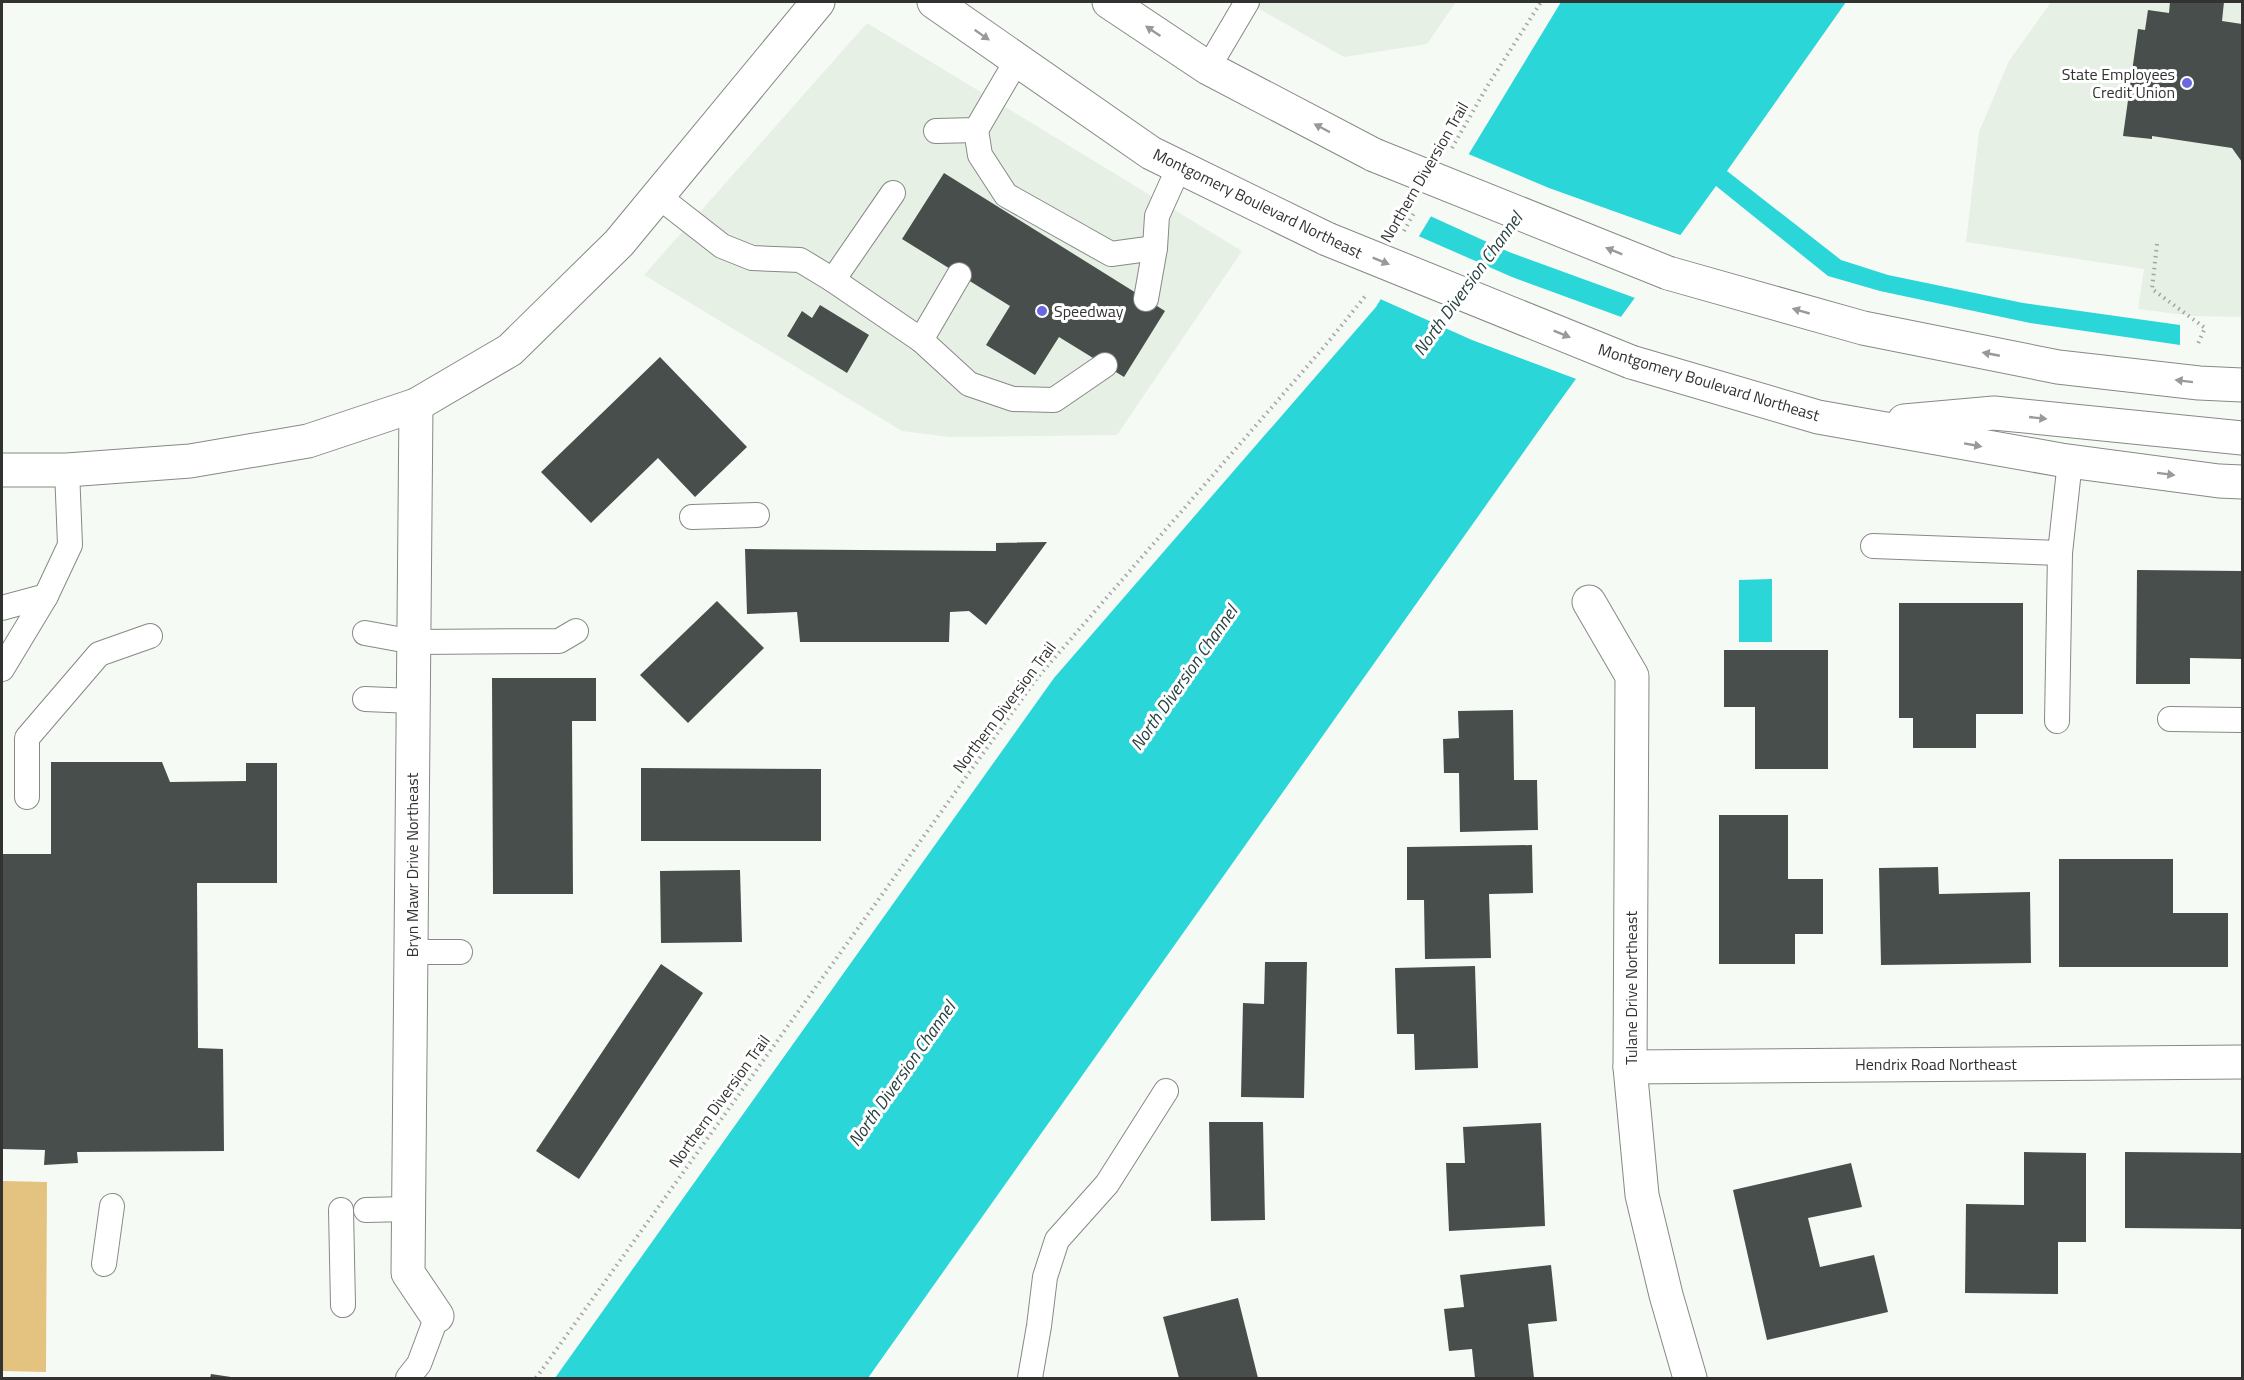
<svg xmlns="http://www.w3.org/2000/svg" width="2244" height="1380" font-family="'Titillium Web',sans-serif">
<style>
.built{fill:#e6f0e4}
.green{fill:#e3c37f}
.water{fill:#2bd6d9}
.pier{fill:#f6faf5}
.building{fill:#484e4b}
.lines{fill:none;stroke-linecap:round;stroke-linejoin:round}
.service-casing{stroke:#868985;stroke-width:26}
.minor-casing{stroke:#868985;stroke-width:35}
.primary-casing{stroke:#868985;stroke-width:35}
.path{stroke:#a3a5a2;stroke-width:4;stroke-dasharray:1.5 4.5;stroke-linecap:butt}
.service{stroke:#fff;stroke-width:24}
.minor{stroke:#fff;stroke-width:33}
.primary{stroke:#fff;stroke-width:33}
.primary-bridge-casing{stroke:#868985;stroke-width:35;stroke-linecap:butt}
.primary-bridge{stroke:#fff;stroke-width:33}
.oneway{fill:#989998}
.poi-dot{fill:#6a68e1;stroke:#fff;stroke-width:2}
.labels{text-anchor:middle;stroke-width:6;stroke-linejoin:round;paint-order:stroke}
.poi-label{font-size:16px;fill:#323331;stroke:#fff;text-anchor:end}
.street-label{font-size:16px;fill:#323331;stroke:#fff}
.water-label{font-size:18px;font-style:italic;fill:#284242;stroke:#fff}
</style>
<rect width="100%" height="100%" fill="#f6faf5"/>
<g class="built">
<polygon points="1247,2 1456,2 1427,44 1344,57"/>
<polygon points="2051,2 2242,2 2242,317 2193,316 2138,309 2144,269 1966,242 1979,132 2009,61"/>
<polygon points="867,23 1242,251 1117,435 949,437 902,431 644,275"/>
</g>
<polygon class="green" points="2,1181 47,1182 46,1372 2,1371"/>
<g class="water">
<polygon points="1561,2 1846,2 1727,171 1841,260 1888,275 2023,303 2180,325 2180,345 2030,323 1880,291 1828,276 1716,186 1557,405 868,1378 555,1378 1054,678 1376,307"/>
<polygon points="1772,579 1772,642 1739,642 1739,580"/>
</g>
<g class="pier">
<polygon points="1466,153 1549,188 1683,236 1638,299 1509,252 1428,215"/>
<polygon points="1416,235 1512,277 1624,318 1579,380 1472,340 1378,298"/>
</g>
<g class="building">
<polygon points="2170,2 2224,2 2222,21 2242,24 2242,162 2232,148 2152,136 2152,139 2123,136 2138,29 2145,30 2148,10 2169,13"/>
<polygon points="944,173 1165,311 1124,377 1059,337 1035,375 986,345 1010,306 902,239"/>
<polygon points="820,305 869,335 847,373 787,336 802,311 812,318"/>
<polygon points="660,357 747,447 695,497 658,458 591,523 541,472"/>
<polygon points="1047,542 986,625 969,611 950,612 949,642 800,642 797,612 747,614 745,549 996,551 996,543"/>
<polygon points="2137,570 2242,571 2242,659 2190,658 2190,684 2136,684"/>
<polygon points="717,601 764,648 688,723 640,675"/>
<polygon points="1899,603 2023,603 2023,714 1976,714 1976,748 1913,748 1913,718 1899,718"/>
<polygon points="1724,650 1828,650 1828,769 1755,769 1755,707 1724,707"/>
<polygon points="492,678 596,678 596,721 572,721 573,894 493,894"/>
<polygon points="1513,710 1514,780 1537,780 1538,830 1460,832 1459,773 1444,773 1443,739 1459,738 1458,711"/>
<polygon points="51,762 162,762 170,782 246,781 246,763 277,763 277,883 197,883 198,1048 223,1049 224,1151 77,1152 78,1163 44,1165 45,1150 2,1149 2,854 51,854"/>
<polygon points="641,768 821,769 821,841 641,841"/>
<polygon points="1719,815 1788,815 1788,879 1823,879 1823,934 1795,934 1795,964 1719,964"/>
<polygon points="1532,845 1533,893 1489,894 1491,958 1425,959 1424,900 1407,900 1407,847"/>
<polygon points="2059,859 2173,859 2173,913 2228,913 2228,967 2059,967"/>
<polygon points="1938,867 1939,894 2030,892 2031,963 1881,965 1879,868"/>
<polygon points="740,870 742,942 661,943 660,871"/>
<polygon points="1265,962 1307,962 1304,1098 1241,1097 1243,1003 1264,1004"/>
<polygon points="661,964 703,993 579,1179 536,1151"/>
<polygon points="1475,966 1478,1068 1415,1070 1414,1034 1397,1034 1395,968"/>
<polygon points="1209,1122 1263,1122 1265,1220 1211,1221"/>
<polygon points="1541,1123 1545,1226 1449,1231 1446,1163 1465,1163 1463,1127"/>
<polygon points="2024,1152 2086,1153 2086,1242 2058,1242 2058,1294 1965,1293 1966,1204 2024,1205"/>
<polygon points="2125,1152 2242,1153 2242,1229 2125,1228"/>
<polygon points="1851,1163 1862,1207 1808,1218 1820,1267 1874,1255 1888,1312 1767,1340 1733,1190"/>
<polygon points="1551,1265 1557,1321 1528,1324 1534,1378 1475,1378 1472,1349 1449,1351 1444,1309 1464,1307 1460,1275"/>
<polygon points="1238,1298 1258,1378 1179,1378 1163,1317"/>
<polygon points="211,1374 231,1377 231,1378 210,1378"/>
</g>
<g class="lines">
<defs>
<g id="service">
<polyline points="1208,68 1247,2"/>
<polyline points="976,130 980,155 1006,195 1111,254 1155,248"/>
<polyline points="936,131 976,130 1017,60"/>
<polyline points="658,196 722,246 752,258 800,260 833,280 921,340 969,384 1013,399 1054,400 1105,365"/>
<polyline points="833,280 893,193"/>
<polyline points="1146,299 1155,248 1157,216 1179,167"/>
<polyline points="921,340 959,275"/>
<polyline points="692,517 757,515"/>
<polyline points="1873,546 2060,553 2070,461"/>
<polyline points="2,608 46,596"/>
<polyline points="365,633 414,642 559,641 576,631"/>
<polyline points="2,669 46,596 70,545 67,470"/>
<polyline points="365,699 413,701"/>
<polyline points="2170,719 2242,720"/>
<polyline points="2057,721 2060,553"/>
<polyline points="27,797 27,738 99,654 150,636"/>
<polyline points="411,952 460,952"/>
<polyline points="341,1210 343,1305"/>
<polyline points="366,1210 408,1209"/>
<polyline points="104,1264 112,1206"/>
<polyline points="408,1378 419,1364 437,1316"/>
<polyline points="1030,1378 1039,1326 1045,1277 1057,1240 1107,1184 1166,1091"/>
</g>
<g id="minor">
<polyline points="416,405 408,1273 437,1316"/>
<polyline points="2,470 67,470 190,461 308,441 416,405 510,350 619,243 818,2"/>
<polyline points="1589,602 1632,676 1630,1067 1642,1195 1666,1295 1690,1378"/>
<polyline points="1630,1067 2242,1062"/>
</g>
<g id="primary">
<polyline points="934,2 1151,153 1327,239"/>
<polyline points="1109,2 1208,68 1374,155"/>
<polyline points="1668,273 1863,328 2058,367 2199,383 2242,385"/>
<polyline points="1631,362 1818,417 2061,460 2219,481 2242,482"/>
<polyline points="1904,421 1994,413 2242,438"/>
</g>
</defs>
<use href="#service" class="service-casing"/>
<use href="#minor" class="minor-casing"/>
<use href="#primary" class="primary-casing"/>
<g class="path">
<polyline points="1452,148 1488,85 1541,2"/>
<polyline points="1404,231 1415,211"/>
<polyline points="2157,244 2152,289 2205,328 2197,346"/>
<polyline points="536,1378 1037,678 1324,347 1367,294"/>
</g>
<use href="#service" class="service"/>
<use href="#minor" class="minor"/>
<use href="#primary" class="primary"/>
<defs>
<g id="primary-bridge">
<polyline points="1374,155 1668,273"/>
<polyline points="1327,239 1631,362"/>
</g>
</defs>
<use href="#primary-bridge" class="primary-bridge-casing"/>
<use href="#primary-bridge" class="primary-bridge"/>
</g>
<defs><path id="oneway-solid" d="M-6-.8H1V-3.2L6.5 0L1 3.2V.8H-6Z" transform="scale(1.5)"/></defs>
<g class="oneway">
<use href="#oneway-solid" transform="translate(1153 31) rotate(-146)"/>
<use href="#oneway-solid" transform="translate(982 35) rotate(35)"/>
<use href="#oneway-solid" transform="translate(1322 128) rotate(-152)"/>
<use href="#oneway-solid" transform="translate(1614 251) rotate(-158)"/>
<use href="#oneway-solid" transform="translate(1381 261) rotate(22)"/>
<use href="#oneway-solid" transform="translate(1801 311) rotate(-164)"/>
<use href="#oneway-solid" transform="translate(1562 334) rotate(22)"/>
<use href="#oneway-solid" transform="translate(1991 354) rotate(-169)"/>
<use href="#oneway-solid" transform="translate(2184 381) rotate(-173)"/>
<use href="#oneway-solid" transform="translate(2038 418) rotate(6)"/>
<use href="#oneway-solid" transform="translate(1973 445) rotate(10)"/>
<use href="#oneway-solid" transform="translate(2166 474) rotate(7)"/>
</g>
<g class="poi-dot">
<circle cx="2187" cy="83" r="6"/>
<circle cx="1042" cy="311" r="6"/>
</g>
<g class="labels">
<g class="poi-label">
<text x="2175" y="80">State Employees<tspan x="2175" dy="18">Credit Union</tspan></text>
<text x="1054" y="317" text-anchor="start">Speedway</text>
</g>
<g class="street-label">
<text transform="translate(1424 172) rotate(-60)" y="6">Northern Diversion Trail</text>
<text transform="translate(1258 203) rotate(26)" y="6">Montgomery Boulevard Northeast</text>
<text transform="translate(1709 382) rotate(17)" y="6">Montgomery Boulevard Northeast</text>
<text transform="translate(1004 707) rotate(-53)" y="6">Northern Diversion Trail</text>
<text transform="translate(412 865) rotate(-90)" y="6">Bryn Mawr Drive Northeast</text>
<text transform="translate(1631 988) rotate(-90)" y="6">Tulane Drive Northeast</text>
<text x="1936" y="1070">Hendrix Road Northeast</text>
<text transform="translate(719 1101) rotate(-54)" y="6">Northern Diversion Trail</text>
</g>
<g class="water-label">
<text transform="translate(1468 284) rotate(-54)" y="6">North Diversion Channel</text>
<text transform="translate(1184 678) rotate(-55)" y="6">North Diversion Channel</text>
<text transform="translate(902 1074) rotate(-55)" y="6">North Diversion Channel</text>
</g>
</g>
<rect width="2244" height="1380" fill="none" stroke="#323331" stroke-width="6"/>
</svg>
